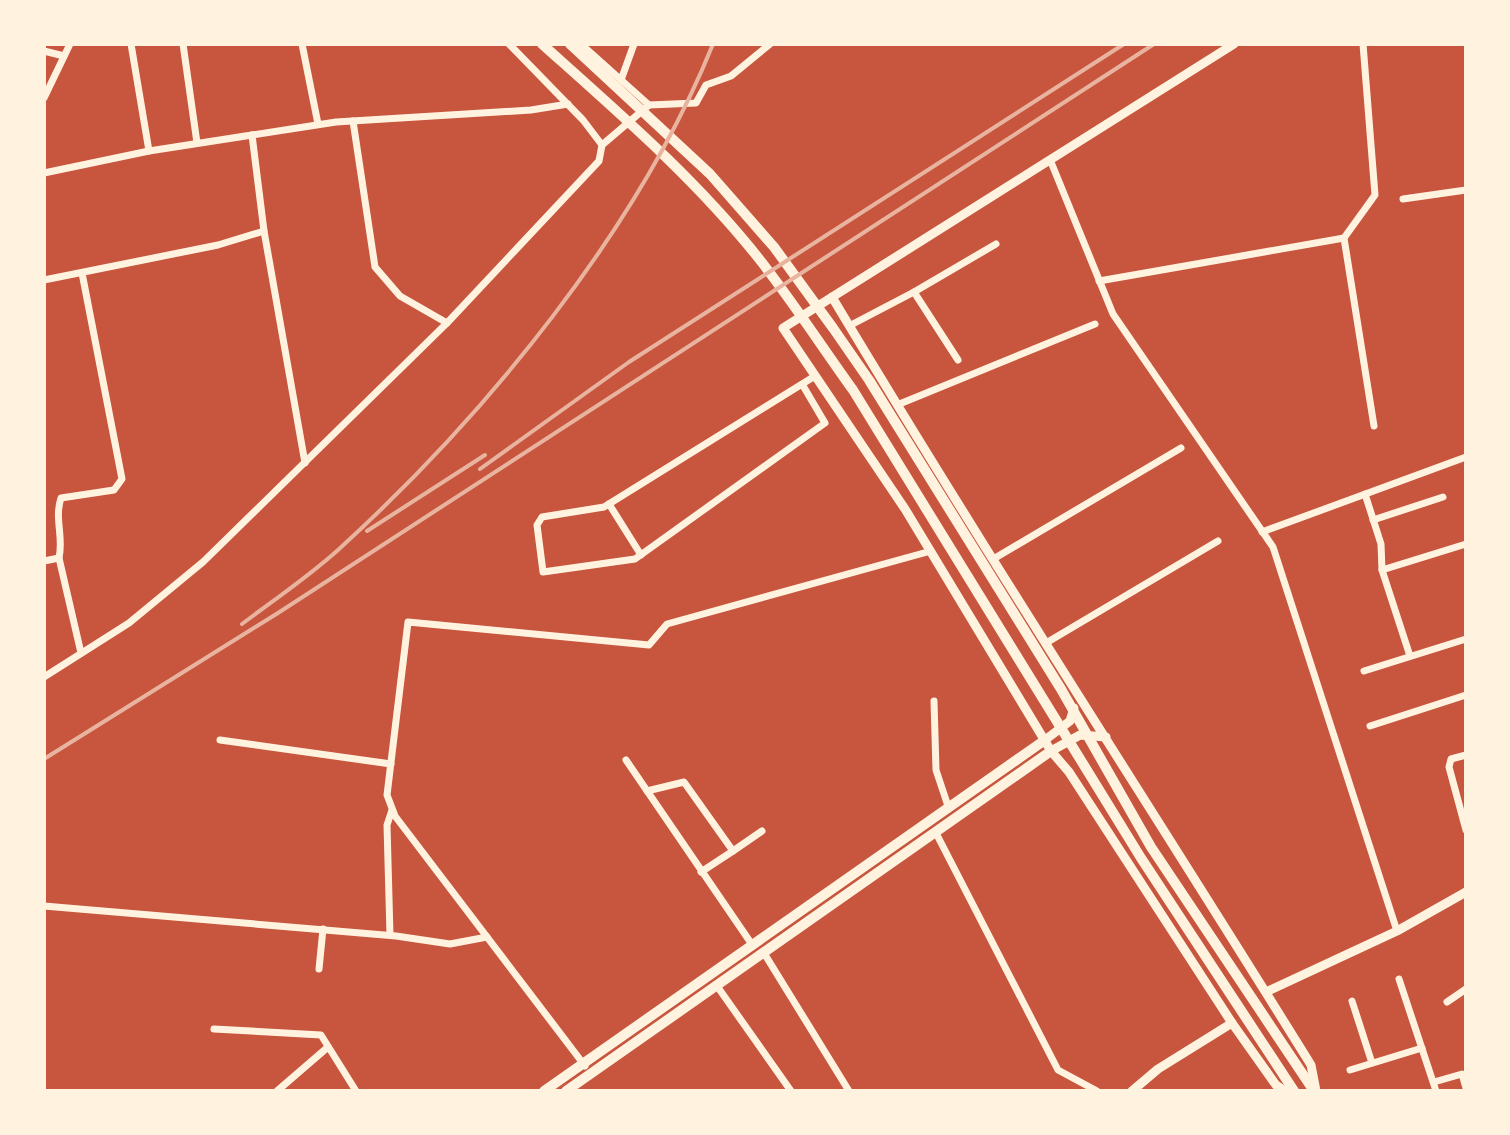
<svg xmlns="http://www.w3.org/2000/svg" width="1510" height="1135" font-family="'Alegreya Sans',sans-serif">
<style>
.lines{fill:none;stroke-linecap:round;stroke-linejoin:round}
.minor{stroke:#fff3e0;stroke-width:7}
.tertiary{stroke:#fff3e0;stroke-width:9}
.secondary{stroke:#fff3e0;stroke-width:10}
.rail{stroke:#e9b49f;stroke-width:4}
</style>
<rect width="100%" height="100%" fill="#c8553d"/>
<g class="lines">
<g class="minor">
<polyline points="131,44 149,151"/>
<polyline points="183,44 197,143"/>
<polyline points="302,44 318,124"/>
<polyline points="581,44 649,105 602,145"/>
<polyline points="44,51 64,56"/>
<polyline points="621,80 634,44"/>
<polyline points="44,98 70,44"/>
<polyline points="649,105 696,103 706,85 731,76 770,44"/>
<polyline points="353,121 375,267 400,296 447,323"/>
<polyline points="1051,162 1113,314 1273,547 1397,931"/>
<polyline points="44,173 149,151 336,122 531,110 568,104"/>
<polyline points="1403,199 1466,190"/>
<polyline points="264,231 305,463"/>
<polyline points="1344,238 1374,426"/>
<polyline points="44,280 218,245 264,231 252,135"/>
<polyline points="1099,281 1344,238 1375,195 1363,44"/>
<polyline points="849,326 914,292"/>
<polyline points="958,360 914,292 996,244"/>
<polyline points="802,384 825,423 635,559 543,572 537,525 542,517 604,507 815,376"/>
<polyline points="897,405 1095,324"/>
<polyline points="1365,494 1381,544 1382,570 1410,656"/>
<polyline points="609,504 641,555"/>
<polyline points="1373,520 1443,497"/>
<polyline points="1262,532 1466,457"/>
<polyline points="59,558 81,653"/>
<polyline points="995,558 1181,448"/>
<path d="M 44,561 L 59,558 C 64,537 54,519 61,498 L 114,490 L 122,479 L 82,273"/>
<polyline points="1382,570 1466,544"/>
<polyline points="1046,643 1218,541"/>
<polyline points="1364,671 1466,639"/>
<polyline points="44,677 129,623 203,562 447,323 599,161 602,145 583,120 509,44"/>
<polyline points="934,701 936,770 948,806"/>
<polyline points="1370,726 1466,695"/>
<polyline points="220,740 391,764"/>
<polyline points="1466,755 1451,759 1449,767 1466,830"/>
<polyline points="626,760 753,946"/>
<polyline points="647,791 684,782 733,851 701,872"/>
<polyline points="936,833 1058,1070 1097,1091"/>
<polyline points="733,851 762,831"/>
<polyline points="44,906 396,936 450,944 487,937"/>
<polyline points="390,935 387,825 392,810"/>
<polyline points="764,953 849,1091"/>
<polyline points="319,969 323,929"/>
<polyline points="1399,979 1436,1091"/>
<polyline points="717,986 791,1091"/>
<polyline points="1352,1001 1372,1063"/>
<polyline points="1447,1002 1466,989"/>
<polyline points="214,1029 321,1035 356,1091"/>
<polyline points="585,1066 395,816 387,795 408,622 649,645 667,624 931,551"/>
<polyline points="1350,1070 1422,1048"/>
<polyline points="1434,1082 1462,1074 1466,1088"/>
<polyline points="277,1091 328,1047"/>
</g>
<g class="tertiary">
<polyline points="1234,44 783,328 905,509 1051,751 1069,772 1232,1023 1276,1085 1285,1091"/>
<path d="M 832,297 C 987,556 1152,809 1311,1065 L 1316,1091"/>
<polyline points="1045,740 1070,721 1074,708"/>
<polyline points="1051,751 1080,735 1106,737"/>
<polyline points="1266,992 1397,931 1466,892"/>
<polyline points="1132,1091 1158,1069 1232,1023"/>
</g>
<g class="secondary">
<path d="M 542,44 C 618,112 697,180 760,260 C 793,302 822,347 853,390 L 1141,858 L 1294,1091"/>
<polyline points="570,44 710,174 774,247 833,328 869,380 1061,689 1151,847 1314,1091"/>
<polyline points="544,1091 1045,740"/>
<polyline points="566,1091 1051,751"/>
</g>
<g class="rail">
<polyline points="480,469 629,362 1124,44"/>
<polyline points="367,531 485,455"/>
<path d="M 242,624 C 274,600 308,577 338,550 C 486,415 638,230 713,44"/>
<polyline points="44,759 278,613 1154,44"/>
</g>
</g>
<rect width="1510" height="1135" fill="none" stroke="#fff3e0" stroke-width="92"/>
</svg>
